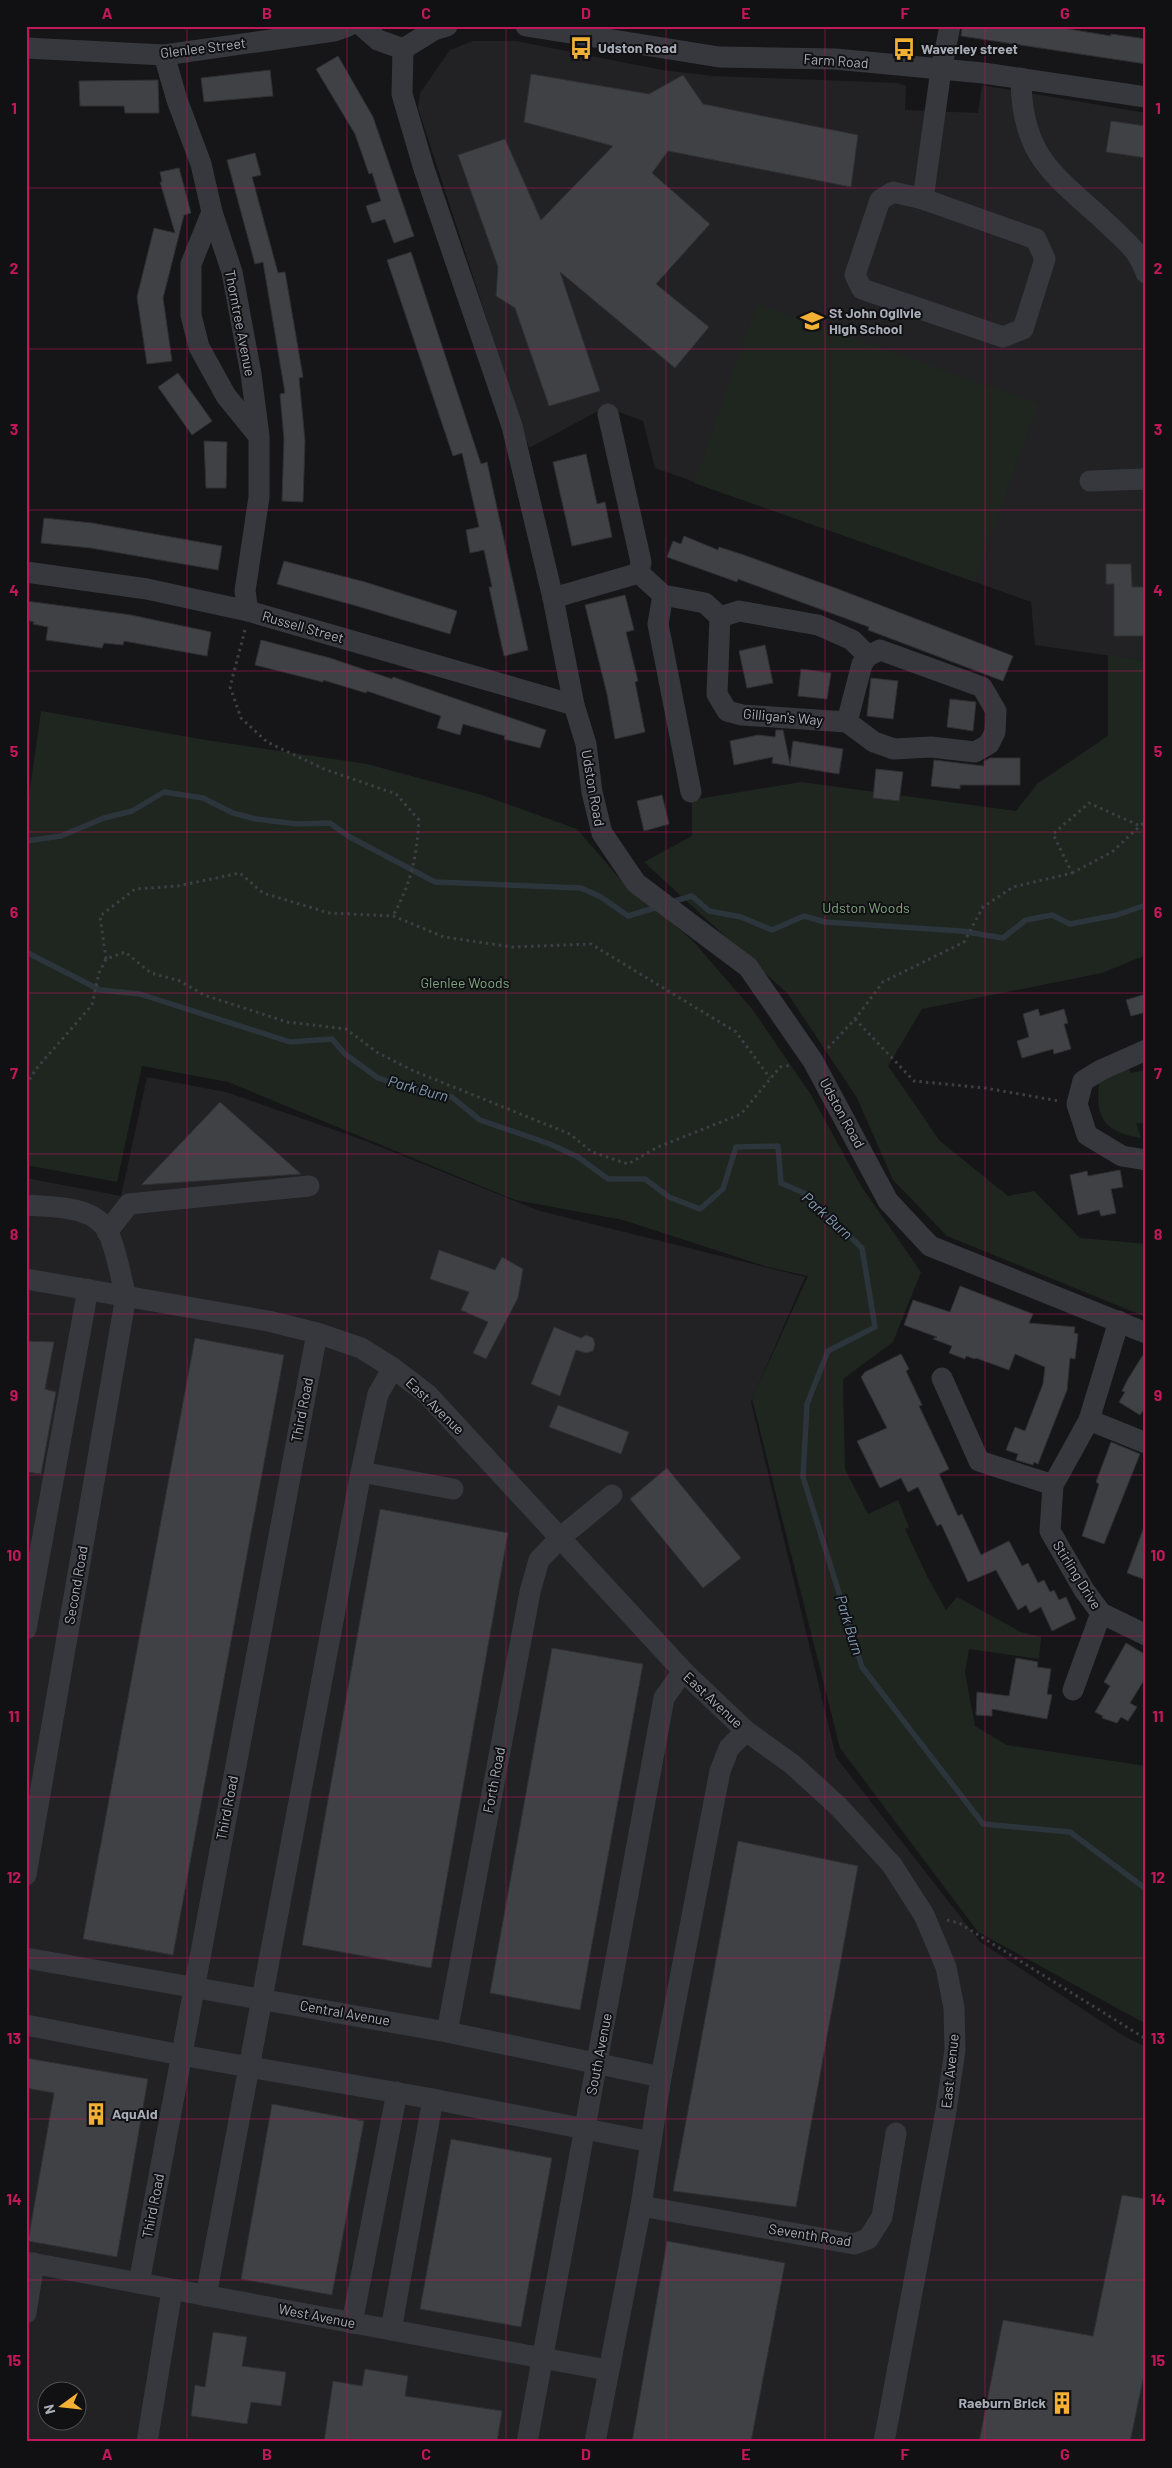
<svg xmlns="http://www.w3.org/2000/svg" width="1172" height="2468" font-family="Barlow,sans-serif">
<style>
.built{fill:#222225;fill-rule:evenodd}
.green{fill:#1e261f}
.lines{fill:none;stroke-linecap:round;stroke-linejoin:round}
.stream{stroke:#2c353c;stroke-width:5.5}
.building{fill:#404145;stroke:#303034}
.path{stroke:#3d3f44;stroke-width:3;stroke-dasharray:2.5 4;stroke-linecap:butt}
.minor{stroke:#37383d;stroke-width:21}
.grid{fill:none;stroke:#c2185b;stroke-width:1;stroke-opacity:0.55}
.labels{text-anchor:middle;stroke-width:4;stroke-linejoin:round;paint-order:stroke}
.street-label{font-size:14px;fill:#a8adb8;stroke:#111113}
.poi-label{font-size:14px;font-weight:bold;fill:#a8adb8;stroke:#111113;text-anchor:start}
.park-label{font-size:14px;fill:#7fa381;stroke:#111113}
.water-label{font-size:15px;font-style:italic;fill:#7f9bb3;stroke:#111113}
.neatline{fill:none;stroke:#c2185b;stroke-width:2}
.grid-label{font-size:16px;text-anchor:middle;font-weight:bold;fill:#c2185b}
</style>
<rect width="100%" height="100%" fill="#161618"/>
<g class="built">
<polygon points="473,41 516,41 662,70 714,76 898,83 906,86 905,110 978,113 982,85 1146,113 1146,661 1035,645 1031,602 655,468 643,421 606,407 529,448 418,108 420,93 450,50"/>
<path d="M 147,1077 L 226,1092 L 366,1141 L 540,1211 L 805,1277 L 751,1402 L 836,1757 L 980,1942 L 1127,2038 L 1146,2047 L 1146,2442 L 26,2442 L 26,1178 L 121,1196 ZM 48,2390 L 78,2390 L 78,2420 L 48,2420 Z"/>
</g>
<g class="green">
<polygon points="757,304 1038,403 975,582 694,483"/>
<polygon points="1108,655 1146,661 1146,955 1102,973 922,1009 888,1066 940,1141 1008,1196 1034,1191 1080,1238 1146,1244 1146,1317 947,1236 893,1180 857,1098 788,994 644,862 692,836 692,800 801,782 1016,811 1037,784 1108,736"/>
<polygon points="41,711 206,740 367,764 482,795 577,829 620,879 692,940 752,1009 810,1093 861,1186 921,1272 893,1342 843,1379 845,1469 868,1514 898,1500 909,1527 905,1529 927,1576 946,1610 957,1597 1021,1632 1041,1637 1039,1659 969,1649 965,1672 975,1726 1007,1745 1146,1766 1146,2024 978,1932 840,1748 752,1399 808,1276 768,1267 623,1220 515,1200 228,1082 142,1066 117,1182 26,1165 26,804 28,803"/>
<path d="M 1127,1065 L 1131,1073 L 1146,1070 L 1146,1123 L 1136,1123 L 1141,1138 C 1105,1132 1095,1119 1099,1082 Z"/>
</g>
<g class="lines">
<g class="stream">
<polyline points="26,841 61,836 104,818 132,811 164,792 203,798 233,813 256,819 297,824 330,823 348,836 435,882 581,888 601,897 628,916 658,907"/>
<polyline points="671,902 692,896 709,911 741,917 772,930 804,916 825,922 961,931 1003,938 1026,920 1052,915 1070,924 1117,915 1146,905"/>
<polyline points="26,952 100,990 140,994 290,1042 332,1039 345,1054 378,1078 419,1091 452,1097 480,1120 550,1144 578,1157 608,1179 645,1179 669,1197 700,1209 723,1189 736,1147 778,1146 781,1183 806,1194 862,1248 875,1327 828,1351 807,1404 803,1477 862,1667 983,1824 1070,1832 1146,1889"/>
</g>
</g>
<g class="building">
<polygon points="962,26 1050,26 1111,36 1111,34 1146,39 1146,64 961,36"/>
<polygon points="338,56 373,117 414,236 394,243 385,219 372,223 366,206 381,201 372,173 369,174 355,134 316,69"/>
<polygon points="270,70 273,96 204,102 201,78"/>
<polygon points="531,74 649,94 683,75 703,104 858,135 851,187 668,151 652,173 710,224 656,284 709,327 675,368 560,272 600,391 549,406 515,308 496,296 498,267 458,155 505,139 541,220 613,146 524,122"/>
<polygon points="158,80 159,113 125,113 124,106 80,106 79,81"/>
<polygon points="1111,121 1146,126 1146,158 1106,152"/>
<polygon points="255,153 261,175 252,177 278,273 285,272 303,377 299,378 305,441 303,502 282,501 284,439 280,394 285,393 263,262 255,264 227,160"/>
<polygon points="179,168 191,213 184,215 163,298 172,361 147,364 137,297 154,228 175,233 160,182 162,182 160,172"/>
<polygon points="411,252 481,464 487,462 528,650 504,656 489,587 492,587 484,550 470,553 466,530 479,527 462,453 453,456 387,260"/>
<polygon points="178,373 212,421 192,435 158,387"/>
<polygon points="204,441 227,442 226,488 206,488"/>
<polygon points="586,454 597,504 605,502 612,537 572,546 553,462"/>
<polygon points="44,518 92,523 222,546 218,570 91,548 41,543"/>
<polygon points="684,536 718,550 719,547 744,555 838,589 1013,656 1003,681 868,630 869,627 738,579 737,582 667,557 673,541 681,544"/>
<polygon points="284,561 365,582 457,611 450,634 357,606 277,584"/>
<polygon points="1106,564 1131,564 1132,587 1146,587 1146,636 1114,636 1114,584 1106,584"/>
<polygon points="625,595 634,630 626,632 638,681 635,682 645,732 615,739 607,694 585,605"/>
<polygon points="26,601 131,615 211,632 207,656 124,641 123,645 104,643 102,648 46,640 48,627 33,624 34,622 26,620"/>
<polygon points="261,640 330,658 392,679 393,677 546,730 540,748 504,739 505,736 463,724 460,735 437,728 441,716 367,691 366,693 323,680 323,682 255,665"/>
<polygon points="765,645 773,683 747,688 739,651"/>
<polygon points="801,669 831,673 827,699 798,696"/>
<polygon points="871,678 898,681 893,719 867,716"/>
<polygon points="950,699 976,702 973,731 947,727"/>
<polygon points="776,730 783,730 790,764 793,741 843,749 839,774 772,763 773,757 734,765 730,741 758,735 775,737"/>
<polygon points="990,758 1020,758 1020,785 960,785 960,789 931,786 934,760 984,766 984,761"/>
<polygon points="876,769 903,772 899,801 873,798"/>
<polygon points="662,795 669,824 644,831 637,801"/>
<polygon points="1146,994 1146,1012 1131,1016 1126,1000"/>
<polygon points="1038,1009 1040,1016 1064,1009 1068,1023 1064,1024 1071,1049 1054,1054 1053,1049 1022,1058 1017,1041 1029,1037 1023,1014"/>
<polygon points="220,1102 301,1174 141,1185"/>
<polygon points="1120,1170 1123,1187 1111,1189 1116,1213 1101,1216 1099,1210 1078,1215 1070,1175 1087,1171 1088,1176"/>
<polygon points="439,1250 495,1270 502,1257 523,1269 518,1298 486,1359 473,1353 488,1322 461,1310 469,1292 430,1279"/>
<polygon points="960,1286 1033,1314 1029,1323 1075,1327 1074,1333 1078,1334 1075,1359 1070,1358 1067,1390 1038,1464 1034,1462 1033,1465 1016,1460 1018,1454 1006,1450 1015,1427 1025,1431 1043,1384 1045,1367 1015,1354 1009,1370 976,1358 975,1359 966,1356 965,1359 949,1353 952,1346 933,1339 937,1337 904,1325 913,1300 950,1312"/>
<polygon points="554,1327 581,1338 586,1335 593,1338 595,1344 593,1351 586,1353 576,1350 560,1396 531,1384"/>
<polygon points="195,1338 284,1355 173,1955 83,1939"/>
<polygon points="26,1341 54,1342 45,1389 56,1392 41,1474 26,1472"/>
<polygon points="1146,1350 1146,1406 1140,1415 1119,1402 1125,1392 1122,1391 1128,1379"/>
<polygon points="901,1354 909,1369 906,1371 922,1405 919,1406 949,1469 939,1474 958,1516 962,1514 981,1555 1009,1541 1022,1566 1028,1563 1038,1583 1044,1580 1050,1592 1054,1590 1059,1600 1066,1597 1076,1619 1052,1631 1041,1607 1030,1613 1026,1605 1018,1610 996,1570 968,1582 941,1524 937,1526 918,1487 908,1492 901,1478 880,1488 857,1441 887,1428 861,1377 865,1372"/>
<polygon points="558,1405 629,1432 621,1454 549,1427"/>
<polygon points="1111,1442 1140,1454 1104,1544 1082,1536 1099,1484 1096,1482"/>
<polygon points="667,1468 741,1558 703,1588 630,1499"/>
<polygon points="380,1509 508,1533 431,1968 302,1945"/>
<polygon points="1144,1527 1146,1528 1146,1580 1127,1573"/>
<polygon points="1126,1643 1146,1655 1146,1677 1130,1703 1137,1707 1128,1721 1121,1717 1117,1723 1102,1718 1103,1716 1095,1712 1110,1686 1104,1682"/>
<polygon points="552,1648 643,1664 580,2010 490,1993"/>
<polygon points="1016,1658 1038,1662 1037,1667 1051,1669 1047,1694 1052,1695 1047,1719 992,1709 992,1716 976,1715 977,1692 1009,1696"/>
<polygon points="738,1841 858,1866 796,2207 673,2191"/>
<polygon points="26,2058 148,2079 117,2257 28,2241 54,2093 26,2088"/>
<polygon points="272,2104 364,2121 332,2295 241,2279"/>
<polygon points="451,2139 552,2158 521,2327 420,2309"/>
<polygon points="1122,2195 1146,2199 1146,2365 1130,2442 979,2442 1003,2320 1093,2336"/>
<polygon points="667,2241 785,2263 751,2442 632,2442"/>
<polygon points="213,2332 247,2337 242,2366 286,2372 281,2406 251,2402 247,2424 191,2416 195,2385 205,2387"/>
<polygon points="365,2369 408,2376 405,2396 502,2411 497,2442 324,2442 333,2381 362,2386"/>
</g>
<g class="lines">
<g class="path">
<path d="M 245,630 L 230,687 L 241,718 L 267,742 L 324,769 L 396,794 L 419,820 C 416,860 412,880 393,916"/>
<polyline points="1072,873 1112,852 1140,826"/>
<polyline points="106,959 100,916 135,889 178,886 240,873 263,893 329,913 393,916 444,937 512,947 591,944 736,1032 770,1078"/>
<polyline points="855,1019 914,1081 985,1088 1059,1101"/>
<polyline points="828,1048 855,1019 883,982 964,942 983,907 1013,887 1072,873 1053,834 1089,803 1140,826 1146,821"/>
<polyline points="26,1085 36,1069 92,1005 99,973 106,959 125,952 151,973 180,981 204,995 287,1022 346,1029 378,1053 414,1071 570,1134 592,1152 628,1164 658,1147 741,1114 780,1067 792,1065"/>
<polyline points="947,1920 959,1923 1146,2039"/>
</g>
<g class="minor">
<polyline points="362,26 378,40 403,49"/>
<polyline points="526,26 719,57 835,59 983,73 1146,97"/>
<polyline points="26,48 164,55 334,31 348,26"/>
<polyline points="403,49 402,94 424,169 512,426 553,598 574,705 586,744 592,792 602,833 636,883 748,967 813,1061 888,1201 930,1246 1146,1333"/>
<polyline points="403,49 434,30 447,26"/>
<polyline points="164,55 177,100 201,164 212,212 232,272 251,374 259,436 259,497 245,591 248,611"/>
<path d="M 1021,78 C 1021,160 1058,177 1112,228 C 1129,245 1138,250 1146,273"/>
<polygon points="893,192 923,199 1036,239 1045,259 1023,329 1003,337 862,289 855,275 880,200"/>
<polyline points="923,199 941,70 950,26"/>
<polyline points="212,212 191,264 191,315 199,347 226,396 258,435"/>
<polyline points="608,414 641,562 639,573"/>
<polyline points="1090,481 1146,479"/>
<polyline points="26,572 147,589 248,611 574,705"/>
<polyline points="663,595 658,624 691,792"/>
<polyline points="553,598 639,573 663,595 705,603 720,617 717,694 727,711 742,715 847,722"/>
<polyline points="720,617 739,611 818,625 852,640 868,656"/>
<polygon points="880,650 982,687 996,711 995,732 989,744 975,752 931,747 894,749 874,742 847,722 862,664 868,656"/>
<polyline points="1146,1050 1101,1070 1083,1081 1077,1104 1087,1135 1122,1156 1146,1160"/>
<path d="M 26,1205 C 52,1207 94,1205 108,1232 C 117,1251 120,1276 126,1296 L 26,1875"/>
<polyline points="107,1232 129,1204 309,1186"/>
<polyline points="26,1279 268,1321 317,1333 361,1348 393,1368 427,1394 683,1671 746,1731 792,1764 839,1807 892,1865 924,1915 946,1967 954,2008 955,2050 946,2111 884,2442"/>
<polyline points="1119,1321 1089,1420 1053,1485 1050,1531 1084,1590 1101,1613 1146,1635"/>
<polyline points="942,1378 979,1461 1053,1485"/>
<polyline points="1089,1420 1146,1443"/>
<polyline points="361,1472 453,1489"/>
<polyline points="26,1629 88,1289"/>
<polyline points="1073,1690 1101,1613"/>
<polyline points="26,1958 447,2032 661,2077"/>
<polyline points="26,2025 181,2055 433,2099 651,2142"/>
<polyline points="447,2032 530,1592 539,1560 561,1537 612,1495"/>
<polyline points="641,2206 854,2244 868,2239 882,2217 896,2133"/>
<polyline points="26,2262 607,2370"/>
<polyline points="139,2283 317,1333"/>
<polyline points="206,2296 361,1472 378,1394 393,1368"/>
<polyline points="26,2313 34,2263"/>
<polyline points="352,2323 397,2092"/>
<polyline points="391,2330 433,2099"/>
<polyline points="147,2442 172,2290"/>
<polyline points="527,2442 664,1698 683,1671"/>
<polyline points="595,2442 641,2206 661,2077 720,1771 729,1748 746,1731"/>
</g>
</g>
<path class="grid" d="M 187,26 L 187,2442M 347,26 L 347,2442M 506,26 L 506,2442M 666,26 L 666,2442M 825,26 L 825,2442M 985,26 L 985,2442M 26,188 L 1146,188M 26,349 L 1146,349M 26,510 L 1146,510M 26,671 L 1146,671M 26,832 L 1146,832M 26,993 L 1146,993M 26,1154 L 1146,1154M 26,1314 L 1146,1314M 26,1475 L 1146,1475M 26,1636 L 1146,1636M 26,1797 L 1146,1797M 26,1958 L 1146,1958M 26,2119 L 1146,2119M 26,2280 L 1146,2280"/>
<defs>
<symbol id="bus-bare" viewBox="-9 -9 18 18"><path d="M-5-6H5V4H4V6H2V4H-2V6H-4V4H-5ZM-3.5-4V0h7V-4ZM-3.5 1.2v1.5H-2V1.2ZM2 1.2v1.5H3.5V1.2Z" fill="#f2b134" stroke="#111113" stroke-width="2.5" paint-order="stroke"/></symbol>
<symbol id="school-bare" viewBox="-9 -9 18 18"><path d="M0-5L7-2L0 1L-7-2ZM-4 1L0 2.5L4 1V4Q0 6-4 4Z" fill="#f2b134" stroke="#111113" stroke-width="2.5" paint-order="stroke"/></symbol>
<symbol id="building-bare" viewBox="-9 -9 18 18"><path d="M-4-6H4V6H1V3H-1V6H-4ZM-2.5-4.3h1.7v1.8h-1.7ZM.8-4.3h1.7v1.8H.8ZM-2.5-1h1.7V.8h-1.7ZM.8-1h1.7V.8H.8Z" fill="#f2b134" stroke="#111113" stroke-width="2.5" paint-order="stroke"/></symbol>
</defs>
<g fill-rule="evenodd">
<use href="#bus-bare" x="565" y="32" width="32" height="32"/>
<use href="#bus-bare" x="888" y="33" width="32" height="32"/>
<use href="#school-bare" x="796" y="305" width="32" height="32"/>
<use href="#building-bare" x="80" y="2098" width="32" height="32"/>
<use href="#building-bare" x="1046" y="2387" width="32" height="32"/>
</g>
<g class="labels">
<g class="street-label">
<text transform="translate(203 48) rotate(-7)" y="5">Glenlee Street</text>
<text transform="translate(836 61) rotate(4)" y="5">Farm Road</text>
<text transform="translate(240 323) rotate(79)" y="5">Thorntree Avenue</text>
<text transform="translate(303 627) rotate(16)" y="5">Russell Street</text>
<text transform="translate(783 717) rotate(5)" y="5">Gilligan's Way</text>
<text transform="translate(593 788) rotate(80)" y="5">Udston Road</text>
<text transform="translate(842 1113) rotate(61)" y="5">Udston Road</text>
<text transform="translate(435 1406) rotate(44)" y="5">East Avenue</text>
<text transform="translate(302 1410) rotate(-79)" y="5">Third Road</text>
<text transform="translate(1077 1575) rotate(58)" y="5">Stirling Drive</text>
<text transform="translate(76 1585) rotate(-80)" y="5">Second Road</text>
<text transform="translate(713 1700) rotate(43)" y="5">East Avenue</text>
<text transform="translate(494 1780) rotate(-79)" y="5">Forth Road</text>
<text transform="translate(227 1808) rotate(-79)" y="5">Third Road</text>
<text transform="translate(345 2013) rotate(10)" y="5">Central Avenue</text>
<text transform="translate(599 2054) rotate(-79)" y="5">South Avenue</text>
<text transform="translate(950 2071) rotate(-84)" y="5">East Avenue</text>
<text transform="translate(153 2206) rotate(-79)" y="5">Third Road</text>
<text transform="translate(810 2235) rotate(9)" y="5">Seventh Road</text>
<text transform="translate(317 2316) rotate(11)" y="5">West Avenue</text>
</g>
<g class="poi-label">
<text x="598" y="53">Udston Road</text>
<text x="921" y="54">Waverley street</text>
<text x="829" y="318">St John Ogilvie<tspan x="829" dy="16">High School</tspan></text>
<text x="112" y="2119">AquAid</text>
<text x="1046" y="2408" text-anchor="end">Raeburn Brick</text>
</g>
<g class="park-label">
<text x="866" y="913">Udston Woods</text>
<text x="465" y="988">Glenlee Woods</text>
</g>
<g class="water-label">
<text transform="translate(418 1089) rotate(15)" y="5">Park Burn</text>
<text transform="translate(827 1216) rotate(42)" y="5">Park Burn</text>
<text transform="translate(849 1625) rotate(73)" y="5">Park Burn</text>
</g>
</g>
<rect width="1172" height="2468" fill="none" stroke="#111113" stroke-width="55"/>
<g transform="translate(62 2406) rotate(255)"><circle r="24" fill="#111113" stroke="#4d4f55"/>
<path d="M0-4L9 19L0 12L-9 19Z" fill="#f2b134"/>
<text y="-8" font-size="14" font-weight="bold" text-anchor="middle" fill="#a8adb8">N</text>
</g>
<rect x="28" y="28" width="1116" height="2412" class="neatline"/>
<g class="grid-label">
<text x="107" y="19">A</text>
<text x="267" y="19">B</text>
<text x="426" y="19">C</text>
<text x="586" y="19">D</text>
<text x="746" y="19">E</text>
<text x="905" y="19">F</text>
<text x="1065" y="19">G</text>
<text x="14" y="114">1</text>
<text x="1158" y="114">1</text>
<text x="14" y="274">2</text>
<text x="1158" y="274">2</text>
<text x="14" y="435">3</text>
<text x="1158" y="435">3</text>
<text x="14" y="596">4</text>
<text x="1158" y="596">4</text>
<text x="14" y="757">5</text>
<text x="1158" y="757">5</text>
<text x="14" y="918">6</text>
<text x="1158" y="918">6</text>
<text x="14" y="1079">7</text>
<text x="1158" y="1079">7</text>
<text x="14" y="1240">8</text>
<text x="1158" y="1240">8</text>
<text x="14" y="1401">9</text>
<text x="1158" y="1401">9</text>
<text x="14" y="1561">10</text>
<text x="1158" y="1561">10</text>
<text x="14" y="1722">11</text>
<text x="1158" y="1722">11</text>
<text x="14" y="1883">12</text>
<text x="1158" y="1883">12</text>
<text x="14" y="2044">13</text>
<text x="1158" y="2044">13</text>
<text x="14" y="2205">14</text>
<text x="1158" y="2205">14</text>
<text x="14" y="2366">15</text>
<text x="1158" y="2366">15</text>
<text x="107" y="2460">A</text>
<text x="267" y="2460">B</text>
<text x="426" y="2460">C</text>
<text x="586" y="2460">D</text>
<text x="746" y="2460">E</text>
<text x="905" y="2460">F</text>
<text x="1065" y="2460">G</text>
</g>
</svg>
